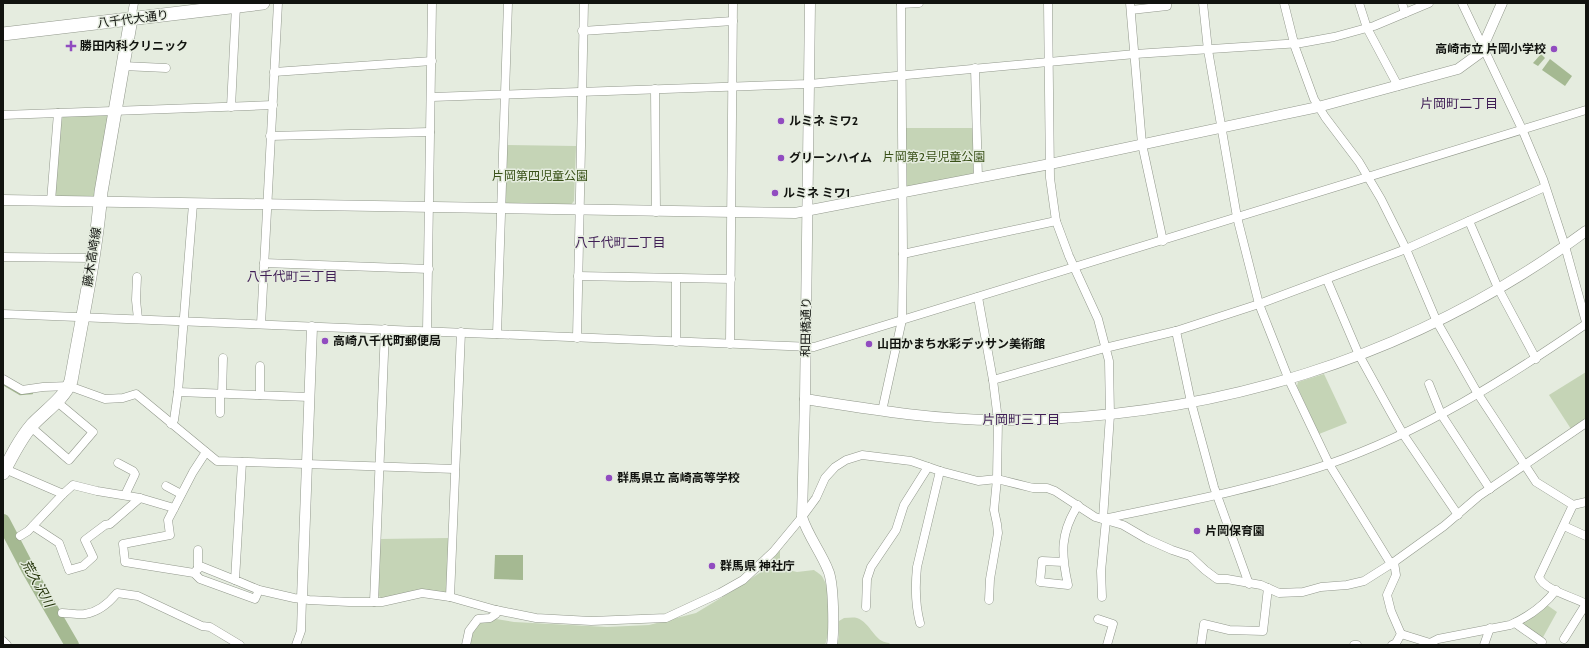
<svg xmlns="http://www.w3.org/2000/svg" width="1589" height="648" font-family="Cabin,'Noto Sans JP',sans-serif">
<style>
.green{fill:#c5d4b6}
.water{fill:#a5b992}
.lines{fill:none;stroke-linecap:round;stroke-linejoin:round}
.stream{stroke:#a5b992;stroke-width:2.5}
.river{stroke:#a5b992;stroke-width:14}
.minor-casing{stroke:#92988c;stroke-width:9}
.tertiary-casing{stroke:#92988c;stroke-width:11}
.primary-casing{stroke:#92988c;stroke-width:14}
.minor{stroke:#fff;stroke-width:8}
.tertiary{stroke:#fff;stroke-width:10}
.primary{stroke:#fff;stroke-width:13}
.poi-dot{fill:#914cc0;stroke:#e5ecdf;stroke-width:1.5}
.labels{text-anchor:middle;stroke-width:3;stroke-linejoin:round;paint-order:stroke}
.street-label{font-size:12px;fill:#11130f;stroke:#e5ecdf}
.poi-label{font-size:12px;font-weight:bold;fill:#11130f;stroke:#e5ecdf;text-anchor:start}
.park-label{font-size:12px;fill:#385017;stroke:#e5ecdf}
.neighbourhood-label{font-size:13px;fill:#401f56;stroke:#e5ecdf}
.water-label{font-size:13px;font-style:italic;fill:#1e2f04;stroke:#e5ecdf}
</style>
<rect width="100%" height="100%" fill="#e5ecdf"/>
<g class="green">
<polygon points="107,115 110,119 97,193 93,197 58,197 55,194 61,120 64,116"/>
<polygon points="901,128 977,128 978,178 902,194"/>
<polygon points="507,145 576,146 574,201 570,206 507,205 505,202"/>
<polygon points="1586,372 1586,419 1571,429 1549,395"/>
<polygon points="1324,374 1347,423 1319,434 1297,386 1298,382"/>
<polygon points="449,538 447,591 444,594 382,599 377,594 379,539"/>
<path d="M 780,550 L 780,568 L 797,572 L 814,570 C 816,572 821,574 823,578 C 832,593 831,629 825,645 L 470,645 L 473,632 L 479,622 L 496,619 L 514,622 L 607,627 L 649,625 L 696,613 L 734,590 L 764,570 Z"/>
<polygon points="1547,605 1557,612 1542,639 1521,623 1539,613"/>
<path d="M 844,618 C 848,618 853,617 857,618 C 871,623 874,642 889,643 L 891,645 L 837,645 L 839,637 L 839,621 Z"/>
</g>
<g class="water">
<polygon points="1541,54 1545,58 1538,66 1533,63"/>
<polygon points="1550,59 1572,76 1565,86 1542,70"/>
<polygon points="495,555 523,555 523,580 494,579"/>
</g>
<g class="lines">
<polyline class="stream" points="3,384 20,394 32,393"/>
<polyline class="river" points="3,521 28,569 72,645"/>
<defs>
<g id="minor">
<path d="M 1048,3 L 1050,178 L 1056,221 L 1069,256 L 1098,319 L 1109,361 L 1110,415 L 1103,519 C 1180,503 1255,489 1329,464 C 1422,432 1506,379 1586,324"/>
<polyline points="1130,3 1142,144 1163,241"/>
<polyline points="1203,3 1208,50 1237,217 1259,304 1289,380 1329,464 1391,564"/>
<polyline points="1284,3 1295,47 1314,99 1325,117 1359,162 1381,199 1406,249 1437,322 1478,394 1536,482 1573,505 1586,502"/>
<polyline points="1359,3 1367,28 1398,86"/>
<polyline points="1402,3 1405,13"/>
<polyline points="1462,3 1522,129 1543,179 1565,246 1586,322"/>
<polyline points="901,4 919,3"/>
<polyline points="1131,10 1167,6 1167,3"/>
<polyline points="131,19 134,3"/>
<polyline points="582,31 733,21"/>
<polyline points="123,66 166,68"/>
<polyline points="975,68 978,178"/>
<polyline points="274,72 432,61"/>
<polyline points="655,89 656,212"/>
<polyline points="432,97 809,84 1135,54 1301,43 1334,37 1374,26 1429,3"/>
<polyline points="231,107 236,6"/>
<polyline points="3,115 273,105"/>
<polyline points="270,136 430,132"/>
<polyline points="51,201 58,113"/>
<polyline points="1469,221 1498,288 1536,359"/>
<polyline points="903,254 1056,221"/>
<polyline points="3,257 92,258"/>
<polyline points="264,263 429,269"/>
<polyline points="578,276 731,279"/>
<polyline points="137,277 136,300 138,319"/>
<polyline points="1327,280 1359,355 1390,411 1403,434 1458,515"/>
<polyline points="978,297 993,380 998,420 997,479 994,510 997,524 998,533 990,579 989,600"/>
<polyline points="3,314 814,347 1586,110"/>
<polyline points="261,324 278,3"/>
<polyline points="427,331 432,3"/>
<polyline points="1176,331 1191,402 1214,487 1249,584"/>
<polyline points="497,334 508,3"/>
<polyline points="577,338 584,3"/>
<polyline points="676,342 676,279"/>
<polyline points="730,344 733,3"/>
<polyline points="3,379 22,390 43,387 69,386 105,399 123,398 136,394 217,461 455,469"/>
<polyline points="993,380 1105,348 1176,331 1259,304 1406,249 1545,187"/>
<polyline points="1429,384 1441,414 1490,489"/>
<polyline points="178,392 309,397"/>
<polyline points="222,394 223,358"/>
<polyline points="260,395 260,366"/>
<polyline points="882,411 902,320 903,254 901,3"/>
<polyline points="220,413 220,394"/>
<polyline points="171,424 174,420 178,392 193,204"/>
<polyline points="31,427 69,460 93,432 56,401"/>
<polyline points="206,452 193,472 168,520 170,535 123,544 125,562 194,573 200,579 255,599 259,590"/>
<polyline points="242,462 235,580 259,590 294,598 309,600 349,602 382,602 422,593 450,597 496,610 536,618 591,621 666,618 720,593 743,580 773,552 802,517 816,498 825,478 835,467 846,460 862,455 911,461 940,471 978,481 997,479 1033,488 1047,488 1055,491 1095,517 1123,525 1147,539 1172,550 1190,556 1205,570 1217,579 1227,579 1261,585 1279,593 1303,592 1321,587 1347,585 1364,581 1394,562 1444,526 1479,496 1586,423"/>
<polyline points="118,463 133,471 135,474 125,495"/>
<polyline points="5,469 63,494"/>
<polyline points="166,486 181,494"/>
<path d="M 1573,505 L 1539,577 C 1544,590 1574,597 1586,604"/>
<polyline points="33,526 59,543 69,570 83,566 93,557 85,540 105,525 110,524 140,498"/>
<polyline points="1564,526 1586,536"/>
<polyline points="20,536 28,531 63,494 73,485 97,491 140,498 174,508"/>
<polyline points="198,550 198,569"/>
<path d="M 1063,562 L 1042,561 L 1040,582 L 1068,585 C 1061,554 1060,533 1078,505"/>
<polyline points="194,573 200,566 235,580"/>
<polyline points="450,597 461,332"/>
<polyline points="1102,597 1101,571 1106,520"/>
<polyline points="374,602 385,329"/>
<polyline points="866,607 867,579 871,567 896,530 904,505 928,467"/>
<path d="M 62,613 C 69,613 79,615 85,614 C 98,612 109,603 117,593 L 138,596 L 202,626 L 210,627 L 240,645"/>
<polyline points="1098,619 1113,624 1107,645"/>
<path d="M 920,623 C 915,604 915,586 917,567 L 940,471"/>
<polyline points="1515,623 1542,642"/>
<polyline points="1401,634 1430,643"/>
<polyline points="1564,639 1586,604"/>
<polyline points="3,641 7,645"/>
<polyline points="296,645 301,631 302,599"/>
<polyline points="466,645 469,631 478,619 490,618 496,614 496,610"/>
<polyline points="1201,645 1204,624 1229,630 1263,631 1268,588"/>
<polyline points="1354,645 1357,645"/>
<polyline points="1392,645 1396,643 1401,634 1391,611 1387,595 1396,575 1394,562"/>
<path d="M 1429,645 L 1430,643 L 1438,639 L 1510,625 C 1528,617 1544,606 1556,590"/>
<polyline points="1484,645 1490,628"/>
</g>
<g id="tertiary">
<path d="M 810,3 L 805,399 L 802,517 C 808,536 821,552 828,570 C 834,583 834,630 832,645"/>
<polyline points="3,200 795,213 1050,164 1318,107 1458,69 1480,53 1502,3"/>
<path d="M 805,399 C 869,409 933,420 998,420 C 1211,420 1414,358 1586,231"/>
<polyline points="302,599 312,327"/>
</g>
<g id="primary">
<polyline points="3,34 263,3"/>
<path d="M 3,473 C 11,457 20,439 32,425 C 45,411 64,399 71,381 C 82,318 96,255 101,192 L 131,19"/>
</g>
</defs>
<use href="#minor" class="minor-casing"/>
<use href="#tertiary" class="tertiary-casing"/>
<use href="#primary" class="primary-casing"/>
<use href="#minor" class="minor"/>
<use href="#tertiary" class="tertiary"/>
<use href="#primary" class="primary"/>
</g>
<g class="poi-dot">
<path d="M69 40h4v4h4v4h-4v4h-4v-4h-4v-4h4z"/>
<circle cx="1554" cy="49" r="4"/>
<circle cx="781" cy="121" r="4"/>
<circle cx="781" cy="158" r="4"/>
<circle cx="775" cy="193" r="4"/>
<circle cx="325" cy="341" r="4"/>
<circle cx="869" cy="344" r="4"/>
<circle cx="609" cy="478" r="4"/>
<circle cx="1197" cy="531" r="4"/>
<circle cx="712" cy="566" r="4"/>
</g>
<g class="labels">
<g class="street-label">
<text transform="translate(133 19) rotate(-7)" y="4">八千代大通り</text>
<text transform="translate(92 257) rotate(-81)" y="4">藤木高崎線</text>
<text transform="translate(806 327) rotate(-89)" y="4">和田橋通り</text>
</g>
<g class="poi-label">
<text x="80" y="50">勝田内科クリニック</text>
<text x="1546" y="53" text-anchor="end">高崎市立 片岡小学校</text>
<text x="789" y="125">ルミネ ミワ2</text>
<text x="789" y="162">グリーンハイム</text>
<text x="783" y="197">ルミネ ミワ1</text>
<text x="333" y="345">高崎八千代町郵便局</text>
<text x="877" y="348">山田かまち水彩デッサン美術館</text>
<text x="617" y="482">群馬県立 高崎高等学校</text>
<text x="1205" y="535">片岡保育園</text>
<text x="720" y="570">群馬県 神社庁</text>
</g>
<g class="park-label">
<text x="934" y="161">片岡第2号児童公園</text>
<text x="540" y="180">片岡第四児童公園</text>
</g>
<g class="neighbourhood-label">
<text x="1459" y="108">片岡町二丁目</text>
<text x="620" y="247">八千代町二丁目</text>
<text x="292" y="281">八千代町三丁目</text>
<text x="1021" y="424">片岡町三丁目</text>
</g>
<g class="water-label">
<text transform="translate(38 583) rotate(61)" y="5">荒久沢川</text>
</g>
</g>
<rect width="1589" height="648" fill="none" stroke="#11130f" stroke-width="8"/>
</svg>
